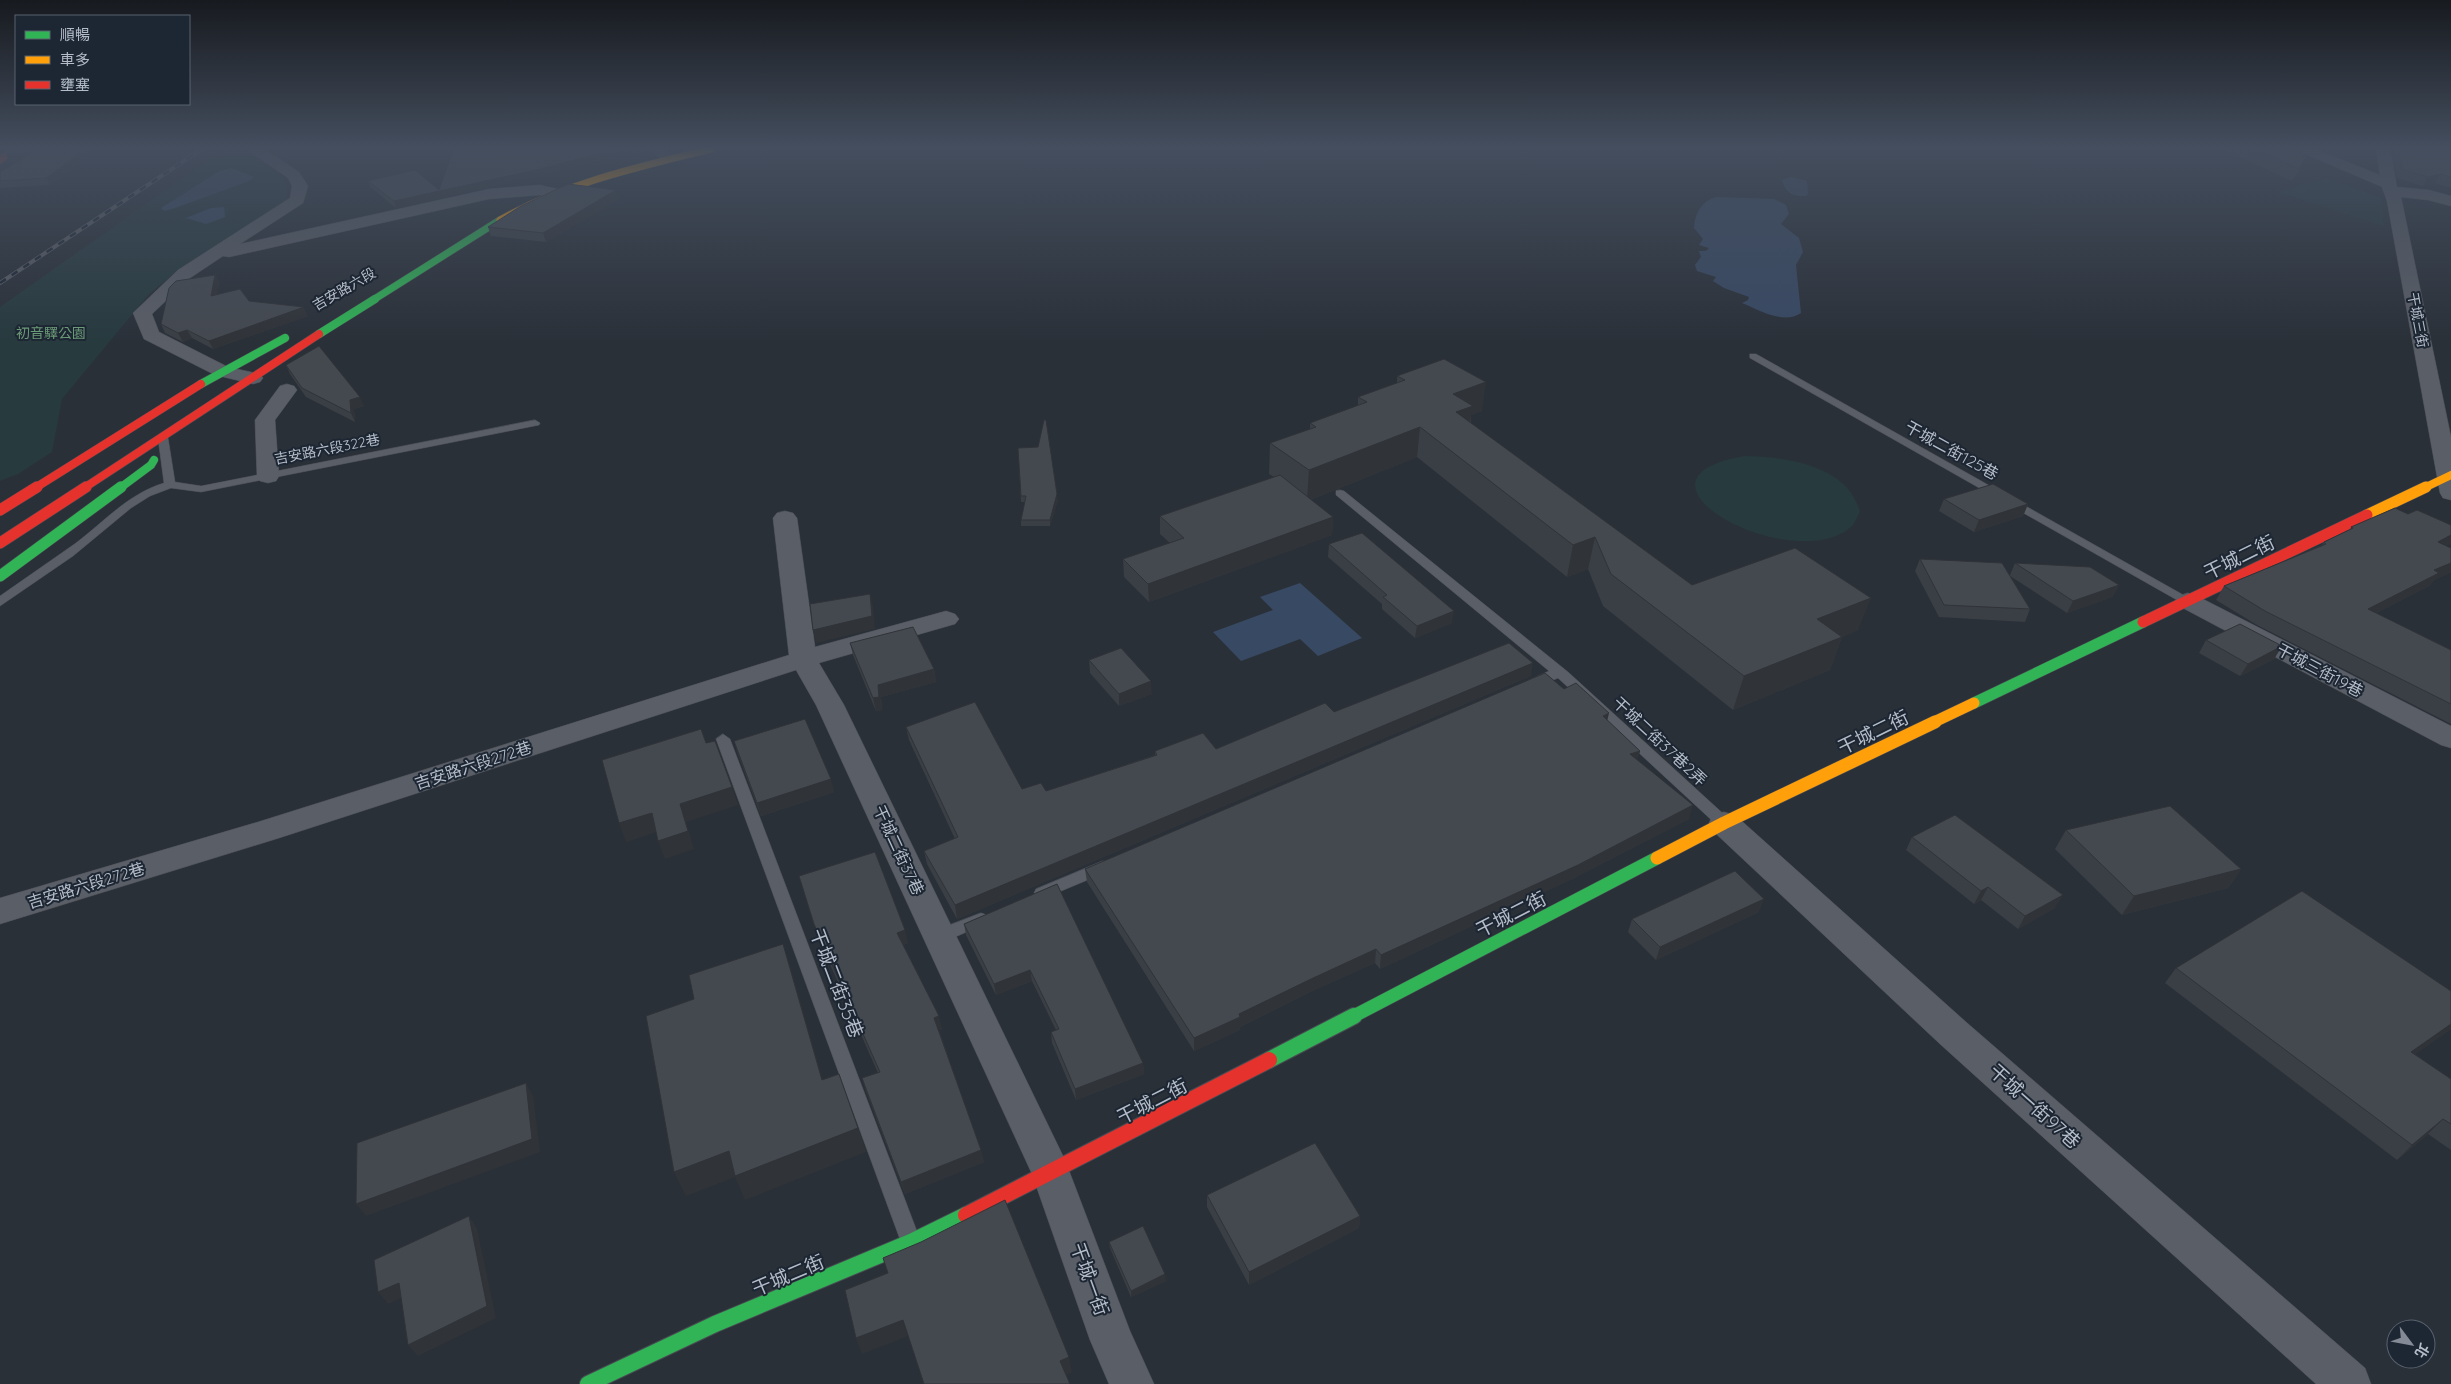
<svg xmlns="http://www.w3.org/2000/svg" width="2451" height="1384" font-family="Quicksand,'Noto Sans TC',sans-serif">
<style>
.green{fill:#273a3e}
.water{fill:#384963}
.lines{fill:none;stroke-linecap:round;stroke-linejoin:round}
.lane-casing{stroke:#484c53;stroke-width:1}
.street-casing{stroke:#484c53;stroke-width:1}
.fast-far4-casing{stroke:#484c53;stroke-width:8}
.fast-far3-casing{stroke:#484c53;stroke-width:9}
.fast-far2-casing{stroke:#484c53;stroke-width:12}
.fast-far1-casing{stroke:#484c53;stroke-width:14}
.fast-casing{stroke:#484c53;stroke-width:18}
.slow-far3-casing{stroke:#484c53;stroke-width:8}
.slow-far2-casing{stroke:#484c53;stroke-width:9}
.slow-far1-casing{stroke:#484c53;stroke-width:12}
.slow-casing{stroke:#484c53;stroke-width:14}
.jam-far3-casing{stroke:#484c53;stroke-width:8}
.jam-far2-casing{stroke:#484c53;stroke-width:9}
.jam-far1-casing{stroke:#484c53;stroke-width:12}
.jam-casing{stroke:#484c53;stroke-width:18}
.lane{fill:#5a5e66;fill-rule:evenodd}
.street{fill:#5a5e66;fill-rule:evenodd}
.fast-far4{stroke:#30b455;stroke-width:7}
.fast-far3{stroke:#30b455;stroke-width:8}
.fast-far2{stroke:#30b455;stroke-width:11}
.fast-far1{stroke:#30b455;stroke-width:13}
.fast{stroke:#30b455;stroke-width:16}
.slow-far3{stroke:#ff9f0a;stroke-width:7}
.slow-far2{stroke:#ff9f0a;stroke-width:8}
.slow-far1{stroke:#ff9f0a;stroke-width:11}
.slow{stroke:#ff9f0a;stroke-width:13}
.jam-far3{stroke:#e5322d;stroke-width:7}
.jam-far2{stroke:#e5322d;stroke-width:8}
.jam-far1{stroke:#e5322d;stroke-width:11}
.jam{stroke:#e5322d;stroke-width:16}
.rail-casing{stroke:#595d64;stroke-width:4}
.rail{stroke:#1d2633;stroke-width:2.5;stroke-dasharray:7;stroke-linecap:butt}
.wall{fill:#3a3f45}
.shaded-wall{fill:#303338}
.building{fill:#444950;stroke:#303338}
.labels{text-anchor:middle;stroke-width:4;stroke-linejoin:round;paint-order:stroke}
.far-street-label{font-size:14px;fill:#b4bcc9;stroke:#1d2633}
.far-park-label{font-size:14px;fill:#6b9a76;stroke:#1d2633}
.street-label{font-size:16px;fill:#b4bcc9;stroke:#1d2633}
.near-street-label{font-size:19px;fill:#b4bcc9;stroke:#1d2633}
</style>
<rect width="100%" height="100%" fill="#2a3038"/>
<g class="green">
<polygon points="224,149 247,149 281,176 287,187 287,199 222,246 178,270 149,294 62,399 52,452 18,474 0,481 0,307"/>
<polygon points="2327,178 2381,198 2384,226 2278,192"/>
<path d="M 1745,456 C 1786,457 1848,465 1860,512 C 1857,516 1856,522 1852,526 C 1796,579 1606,479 1745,456 Z"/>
</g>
<g class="water">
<polygon points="231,168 254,177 249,181 175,208 164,211 161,208 220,171"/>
<path d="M 1791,177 L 1807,181 L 1808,194 L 1806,196 C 1792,196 1787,194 1782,180 Z"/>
<path d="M 1717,197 L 1774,199 L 1786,205 L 1789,214 L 1781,224 L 1799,238 L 1803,252 L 1796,265 L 1801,313 C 1784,325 1759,310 1742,303 L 1748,300 L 1749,297 L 1724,288 L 1713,281 L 1716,277 L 1697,271 L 1695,265 L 1701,257 L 1699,251 L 1706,251 L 1709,248 L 1699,245 L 1703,239 L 1694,228 C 1695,213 1702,200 1717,197 Z"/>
<polygon points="224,207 225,217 206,224 186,218 211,208"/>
<polygon points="1300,583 1362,638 1318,656 1300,639 1241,661 1213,632 1273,610 1260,597"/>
</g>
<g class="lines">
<defs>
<g id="lane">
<polygon points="1750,354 1756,354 2194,601 2188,605 2184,604 1750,358"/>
<path d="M 535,420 L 540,423 L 539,425 L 201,492 L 171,488 L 150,496 L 131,508 L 73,556 L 0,606 L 0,596 C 25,578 51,561 76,543 C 105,521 128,494 164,483 L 158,438 L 159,436 L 167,436 L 168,438 L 175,482 L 201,486 Z"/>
<polygon points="1340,490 1344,491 1568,672 1729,819 1732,823 1729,827 1719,827 1558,678 1537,687 1527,687 1525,684 1527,681 1549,671 1336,495 1336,491"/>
<polygon points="723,734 730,739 921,1242 918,1249 911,1252 904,1249 901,1242 716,739"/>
<polygon points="1103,861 1109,863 1111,867 1109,871 1042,899 1036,897 1034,893 1036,889"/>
<polygon points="981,913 987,915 989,919 987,923 946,941 940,943 934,941 932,936 934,931"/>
</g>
<g id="street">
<polygon points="246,149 264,149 299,172 308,186 303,203 240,244 489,189 540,185 558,189 561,192 553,197 540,195 489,199 229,257 223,256 190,278 152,314 159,332 228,367 260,374 263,378 260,382 253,384 215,375 144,339 133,313 178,270 290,198 292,186 288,178"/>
<polygon points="649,149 666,149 676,159 674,162 664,162"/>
<polygon points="2294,149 2315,149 2380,175 2376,149 2390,149 2397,187 2429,190 2451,196 2451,206 2428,200 2401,197 2451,437 2451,500 2443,498 2440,493 2387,201 2382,187"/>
<polygon points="287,384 294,386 297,390 275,420 279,476 276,481 268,483 260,481 257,476 255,420 280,386"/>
<polygon points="785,511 793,513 797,518 815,647 946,611 955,614 959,619 955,624 819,663 844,705 1065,1160 1130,1331 1154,1384 1109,1384 1090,1340 1032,1174 816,705 796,670 279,838 0,924 0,898 258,822 789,655 773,518 777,513"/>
<polygon points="2188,593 2197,596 2451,726 2451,748 2441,745 2179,606 2175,601 2179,596"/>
<polygon points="1724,812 1735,815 1966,1022 2365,1368 2371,1384 2316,1384 1940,1044 1713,831 1709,823 1713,815"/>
</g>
<polyline id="fast-far4" points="373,300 500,220"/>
<g id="fast-far3">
<polyline points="319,334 375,299"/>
<polyline points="201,384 285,338"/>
<polyline points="120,488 151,465 154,460"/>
</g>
<g id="fast-far2">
<polyline points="0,576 121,487"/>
<polyline points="1974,703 2143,622"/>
</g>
<polyline id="fast-far1" points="1352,1017 1657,858"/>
<g id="fast">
<polyline points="1269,1060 1354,1016"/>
<polyline points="588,1384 715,1324 911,1242 966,1215"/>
</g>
<path id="slow-far3" d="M 500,220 C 566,183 638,167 711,149"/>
<polyline id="slow-far2" points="2424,488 2451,475"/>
<g id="slow-far1">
<polyline points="2367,515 2426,487"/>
<polyline points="1932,723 1974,703"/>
</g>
<polyline id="slow" points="1657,858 1724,823 1935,722"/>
<polyline id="jam-far3" points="0,160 14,149"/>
<g id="jam-far2">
<polyline points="35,488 201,384"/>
<polyline points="84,488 319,334"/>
</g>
<g id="jam-far1">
<polyline points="0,510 37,487"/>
<polyline points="0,543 86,487"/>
<polyline points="2143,622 2367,515"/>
</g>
<polyline id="jam" points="966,1215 1269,1060"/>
</defs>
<use href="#lane" class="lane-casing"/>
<use href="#street" class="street-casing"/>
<use href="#fast-far4" class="fast-far4-casing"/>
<use href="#fast-far3" class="fast-far3-casing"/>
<use href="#fast-far2" class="fast-far2-casing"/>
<use href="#fast-far1" class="fast-far1-casing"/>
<use href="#fast" class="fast-casing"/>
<use href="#slow-far3" class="slow-far3-casing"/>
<use href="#slow-far2" class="slow-far2-casing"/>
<use href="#slow-far1" class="slow-far1-casing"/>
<use href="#slow" class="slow-casing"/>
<use href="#jam-far3" class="jam-far3-casing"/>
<use href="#jam-far2" class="jam-far2-casing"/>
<use href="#jam-far1" class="jam-far1-casing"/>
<use href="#jam" class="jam-casing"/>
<use href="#lane" class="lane"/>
<use href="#street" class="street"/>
<use href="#fast-far4" class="fast-far4"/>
<use href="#fast-far3" class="fast-far3"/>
<use href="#fast-far2" class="fast-far2"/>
<use href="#fast-far1" class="fast-far1"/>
<use href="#fast" class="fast"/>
<use href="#slow-far3" class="slow-far3"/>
<use href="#slow-far2" class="slow-far2"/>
<use href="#slow-far1" class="slow-far1"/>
<use href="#slow" class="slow"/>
<use href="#jam-far3" class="jam-far3"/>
<use href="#jam-far2" class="jam-far2"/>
<use href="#jam-far1" class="jam-far1"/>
<use href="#jam" class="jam"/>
<defs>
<polyline id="rail" points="0,283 202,149"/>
</defs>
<use href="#rail" class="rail-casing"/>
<use href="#rail" class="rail"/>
</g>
<g class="wall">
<polygon points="12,149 92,149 75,167 50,185 0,188 0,172 19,160 10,161 6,154"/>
<polygon points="454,149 648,151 625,156 624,154 542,175 396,208 370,187 368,181 439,190"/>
<polygon points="2223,149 2294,149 2300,169 2292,181"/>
<polygon points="2397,149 2451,149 2451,188 2435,183 2423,186 2397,178 2393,157"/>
<polygon points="616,190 619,199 546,242 491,236 488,227"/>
<polygon points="215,275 219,283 217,295 249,301 308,316 213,349 192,338 183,342 165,333 161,324"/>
<polygon points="286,365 364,406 354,409 355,422 306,397 290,374"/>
<polygon points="1397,376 1482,411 1471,415 1471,423 1692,585 1858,630 1842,637 1830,670 1733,710 1603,606 1588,569 1567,577 1417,457 1310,500 1333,517 1332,535 1149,602 1124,577 1123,559 1170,543 1160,534 1160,516 1274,477 1269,474 1270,443 1310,429 1310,423 1358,406 1358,397 1397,383"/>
<polygon points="1018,448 1058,500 1050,526 1021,526 1021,520 1025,502 1021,502"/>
<polygon points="1944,499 2028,504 2023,516 1974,532 1939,511"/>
<polygon points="2351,527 2446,546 2451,548 2451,572 2434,580 2429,586 2376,613 2451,650 2451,724 2257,625 2216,600 2224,586 2322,545 2324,542 2350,530"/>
<polygon points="1329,544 1452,623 1415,638 1382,609 1382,604 1328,557"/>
<polygon points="1920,559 2010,575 2015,563 2119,585 2112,597 2067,613 2010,576 2030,609 2025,622 1939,617 1915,571"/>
<polygon points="2206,640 2282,646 2274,659 2240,676 2199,653"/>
<polygon points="850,643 934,669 936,682 881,697 882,710 876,711 853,655"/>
<polygon points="1089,660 1152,694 1119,706 1090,673"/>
<polygon points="1531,676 957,919 927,864 924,851 955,839 909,740 906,727 1022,789 1046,791 1155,755 1155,751 1216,749 1334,712"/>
<polygon points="1564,689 1607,721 1640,751 1637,760 1689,819 1574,878 1380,969 1375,963 1310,992 1240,1027 1240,1030 1194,1051 1087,882 1085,869"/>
<polygon points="734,741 834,792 761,816 738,754"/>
<polygon points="2066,830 2241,869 2228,888 2122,915 2055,849"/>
<polygon points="1912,837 2055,908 2018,929 1981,900 1974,904 1906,850"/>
<polygon points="799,876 908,943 903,945 942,1029 939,1030 984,1162 905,1194 866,1091 862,1078 878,1073 818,937"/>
<polygon points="1057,884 1143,1063 1144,1074 1076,1100 1052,1043 1051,1032 1056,1030 1032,981 996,995 966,935 964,924"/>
<polygon points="1759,912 1656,960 1628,932 1632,919"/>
<polygon points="2176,968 2451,991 2451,1029 2415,1054 2451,1079 2451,1150 2428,1134 2397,1160 2165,983"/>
<polygon points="1207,1195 1360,1216 1359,1228 1249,1285 1207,1207"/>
<polygon points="1109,1242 1166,1281 1131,1297 1110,1248"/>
</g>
<g class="shaded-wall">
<polygon points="82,149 92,149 75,167 50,185 46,178"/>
<polygon points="617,149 623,149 624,154 542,175 396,208 394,201"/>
<polygon points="627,149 649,149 648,151 625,156 623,150"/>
<polygon points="33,153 36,159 10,161 6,154"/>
<polygon points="2440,174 2435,183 2423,186 2428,177"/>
<polygon points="616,190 619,199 546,242 543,233"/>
<polygon points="215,275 219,283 216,305 211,296"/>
<polygon points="304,307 308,316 213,349 209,341"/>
<polygon points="187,330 192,338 183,342 178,333"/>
<polygon points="1486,382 1482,411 1471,415 1469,436 1452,442 1453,394"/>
<polygon points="360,397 364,406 354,409 355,422 351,413 350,400"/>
<polygon points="1420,427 1417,457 1307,501 1309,470"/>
<polygon points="1057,494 1058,500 1050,526 1050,520"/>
<polygon points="2028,504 2023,516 1974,532 1979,520"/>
<polygon points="1333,517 1332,535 1149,602 1148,584"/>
<polygon points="2451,535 2451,544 2428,555 2438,542"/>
<polygon points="1595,537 1588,569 1567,577 1573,545"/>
<polygon points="2451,563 2451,572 2434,580 2429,586 2358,622 2368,609 2434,570"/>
<polygon points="2119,585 2112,597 2067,613 2073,601"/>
<polygon points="870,594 873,607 875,629 816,643 813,630"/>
<polygon points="1871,598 1858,630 1842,637 1830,670 1733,710 1744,676 1817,619"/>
<polygon points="1454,611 1452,623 1415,638 1417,626"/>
<polygon points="2282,646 2274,659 2240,676 2248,664"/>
<polygon points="1533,663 1531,676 957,919 955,905"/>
<polygon points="934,669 936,682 881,697 882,710 876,711 873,698 878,685"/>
<polygon points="1151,681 1152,694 1119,706 1119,694"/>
<polygon points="1609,713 1606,726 1603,716"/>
<polygon points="1640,751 1636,764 1630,754"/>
<polygon points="831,779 834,792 761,816 757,803"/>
<polygon points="732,787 738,805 686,822 694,849 665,859 658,841 680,804"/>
<polygon points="1693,805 1689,819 1574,878 1380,969 1381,955"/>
<polygon points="652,813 659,831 626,842 619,823"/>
<polygon points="2241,869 2228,888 2122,915 2134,896"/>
<polygon points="1988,887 1981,900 1974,904 1981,891"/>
<polygon points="2063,895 2055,908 2018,929 2025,916"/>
<polygon points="1764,899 1759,912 1656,960 1660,947"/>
<polygon points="905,930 908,943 900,946 897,933"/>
<polygon points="783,944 791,969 830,1105 822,1080"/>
<polygon points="1376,949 1375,963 1310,992 1240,1027 1240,1030 1194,1051 1194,1038 1239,1014 1311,979"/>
<polygon points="1030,970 1032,981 996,995 994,984"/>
<polygon points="939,1016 942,1029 937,1031 934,1018"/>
<polygon points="2451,1024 2451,1029 2397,1067 2411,1052"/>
<polygon points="1143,1063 1144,1074 1076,1100 1075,1089"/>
<polygon points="526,1083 533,1096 540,1152 366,1216 356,1204"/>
<polygon points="2443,1119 2428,1134 2397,1160 2412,1145"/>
<polygon points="858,1128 866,1152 745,1200 735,1177 686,1196 674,1172 729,1151"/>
<polygon points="981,1150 984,1162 905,1194 901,1182"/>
<polygon points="469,1216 477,1229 496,1318 418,1356 408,1345"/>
<polygon points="1360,1216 1359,1228 1249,1285 1249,1272"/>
<polygon points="1165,1274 1166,1281 1131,1297 1131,1291"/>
<polygon points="399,1283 408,1295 388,1304 378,1292"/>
<polygon points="903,1320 908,1336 862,1354 856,1338"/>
<polygon points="1069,1357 1072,1372 1062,1377 1060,1361"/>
</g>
<g class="building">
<polygon points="12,149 82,149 71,160 46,178 0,181 0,172 33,153 6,154"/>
<polygon points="454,149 617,149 540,169 394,201 368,181 415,170 439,190"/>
<polygon points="2254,149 2294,149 2306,157 2299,169"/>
<polygon points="2398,149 2451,149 2451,177 2440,174 2428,177 2402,169"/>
<polygon points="568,184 616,190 543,233 488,227 521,206"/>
<polygon points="215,275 211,296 240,289 249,301 304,307 209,341 187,330 178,333 161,324 169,288 176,281"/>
<polygon points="319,346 360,397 350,400 351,413 302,388 286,365"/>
<polygon points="1444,359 1486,382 1453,394 1473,406 1456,412 1692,585 1795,548 1871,598 1817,619 1842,637 1744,676 1611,574 1595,537 1573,545 1420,427 1309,470 1270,443 1316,427 1310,423 1367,402 1358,397 1405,380 1397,376"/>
<polygon points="1044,420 1046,420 1057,494 1050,520 1021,520 1026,496 1021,496 1018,448 1038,447"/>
<polygon points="1280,475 1333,517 1148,584 1123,559 1184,538 1160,516"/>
<polygon points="1993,484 2028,504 1979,520 1944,499"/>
<polygon points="2395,508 2408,514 2417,510 2451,525 2451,535 2438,542 2451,548 2451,563 2434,570 2439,573 2368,609 2451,650 2451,704 2265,611 2224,586 2326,544 2324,542 2353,528 2351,527"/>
<polygon points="1362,533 1454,611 1417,626 1383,597 1387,595 1329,544"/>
<polygon points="1920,559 2002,563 2030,609 1944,605"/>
<polygon points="2015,563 2090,567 2119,585 2073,601"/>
<polygon points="870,594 872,616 813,630 810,604"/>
<polygon points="2240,624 2282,646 2248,664 2206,640"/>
<polygon points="913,627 934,669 878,685 879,697 873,698 850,643"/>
<polygon points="1509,643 1533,663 955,905 924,851 958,837 906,727 975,702 1022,789 1041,783 1046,791 1157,755 1155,751 1203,733 1216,749 1325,703 1334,712"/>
<polygon points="1121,648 1151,681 1119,694 1089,660"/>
<polygon points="1545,673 1564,689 1576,683 1609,713 1603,716 1640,751 1630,754 1693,805 1578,865 1381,955 1376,949 1311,979 1239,1014 1240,1017 1194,1038 1085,869"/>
<polygon points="805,719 831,779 757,803 734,741"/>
<polygon points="701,729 706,743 715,741 732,787 680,804 688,831 658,841 652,813 619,823 602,760"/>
<polygon points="2170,806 2241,869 2134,896 2066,830"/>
<polygon points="1955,815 2063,895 2025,916 1988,887 1981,891 1912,837"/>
<polygon points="875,852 905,930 897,933 939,1016 934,1018 981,1150 901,1182 862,1078 880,1072 814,924 799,876"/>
<polygon points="1735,871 1764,899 1660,947 1632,919"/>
<polygon points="1057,884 1143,1063 1075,1089 1051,1032 1059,1029 1030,970 994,984 964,924"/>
<polygon points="2302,891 2451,991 2451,1024 2411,1052 2451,1079 2451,1124 2443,1119 2412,1145 2176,968"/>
<polygon points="783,944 822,1080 839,1074 858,1128 735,1176 729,1151 674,1172 646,1016 694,999 689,975"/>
<polygon points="526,1083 532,1139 356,1204 357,1143"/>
<polygon points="1315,1143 1360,1216 1249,1272 1207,1195"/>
<polygon points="1005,1200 1069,1357 1060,1361 1070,1384 924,1384 903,1320 856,1338 845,1290 888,1273 883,1258 921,1242"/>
<polygon points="469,1216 487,1306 408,1345 399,1283 378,1292 374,1260"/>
<polygon points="1143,1226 1165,1274 1131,1291 1109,1242"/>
</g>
<linearGradient id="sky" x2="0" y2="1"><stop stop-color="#171a1f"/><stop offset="0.43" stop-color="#444e5e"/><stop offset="1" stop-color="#444e5e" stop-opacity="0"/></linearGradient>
<rect width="2451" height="343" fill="url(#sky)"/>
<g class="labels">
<g class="far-street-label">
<text transform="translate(344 289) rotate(-30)" y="5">吉安路六段</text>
<text transform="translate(2418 320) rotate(79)" y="5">干城三街</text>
<text transform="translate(327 449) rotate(-11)" y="5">吉安路六段322巷</text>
</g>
<g class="far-park-label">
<text x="51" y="338">初音驛公園</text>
</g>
<g class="street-label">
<text transform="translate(1952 450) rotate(29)" y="6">干城二街125巷</text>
<text transform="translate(2320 670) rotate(28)" y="6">干城三街19巷</text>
<text transform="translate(1660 741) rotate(43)" y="6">干城二街37巷2弄</text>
<text transform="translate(473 765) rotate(-18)" y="6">吉安路六段272巷</text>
<text transform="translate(899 850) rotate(65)" y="6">干城二街37巷</text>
<text transform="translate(86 885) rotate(-17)" y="6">吉安路六段272巷</text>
</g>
<g class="near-street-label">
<text transform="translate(2239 557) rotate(-26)" y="7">干城二街</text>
<text transform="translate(1873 732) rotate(-26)" y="7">干城二街</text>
<text transform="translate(1511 914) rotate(-27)" y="7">干城二街</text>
<text transform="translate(837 983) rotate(69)" y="7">干城二街35巷</text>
<text transform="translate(1152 1101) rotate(-27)" y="7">干城二街</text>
<text transform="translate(2035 1106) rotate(42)" y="7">干城一街97巷</text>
<text transform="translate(788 1275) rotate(-23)" y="7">干城二街</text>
<text transform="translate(1090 1279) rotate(70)" y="7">干城一街</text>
</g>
</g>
<rect x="15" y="15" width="175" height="90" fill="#1d2633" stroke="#59626f"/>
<rect x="25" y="31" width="25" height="8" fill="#30b455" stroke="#59626f"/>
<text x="60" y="40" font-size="15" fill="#b4bcc9">順暢</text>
<rect x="25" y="56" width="25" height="8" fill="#ff9f0a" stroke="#59626f"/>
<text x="60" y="65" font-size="15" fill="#b4bcc9">車多</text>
<rect x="25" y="81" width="25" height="8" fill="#e5322d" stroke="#59626f"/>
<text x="60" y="90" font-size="15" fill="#b4bcc9">壅塞</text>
<g transform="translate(2411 1344) rotate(122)"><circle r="24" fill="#1d2633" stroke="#59626f"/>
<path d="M0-4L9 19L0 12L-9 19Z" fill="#848b96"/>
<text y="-8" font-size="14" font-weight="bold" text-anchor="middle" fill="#b4bcc9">北</text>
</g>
</svg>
